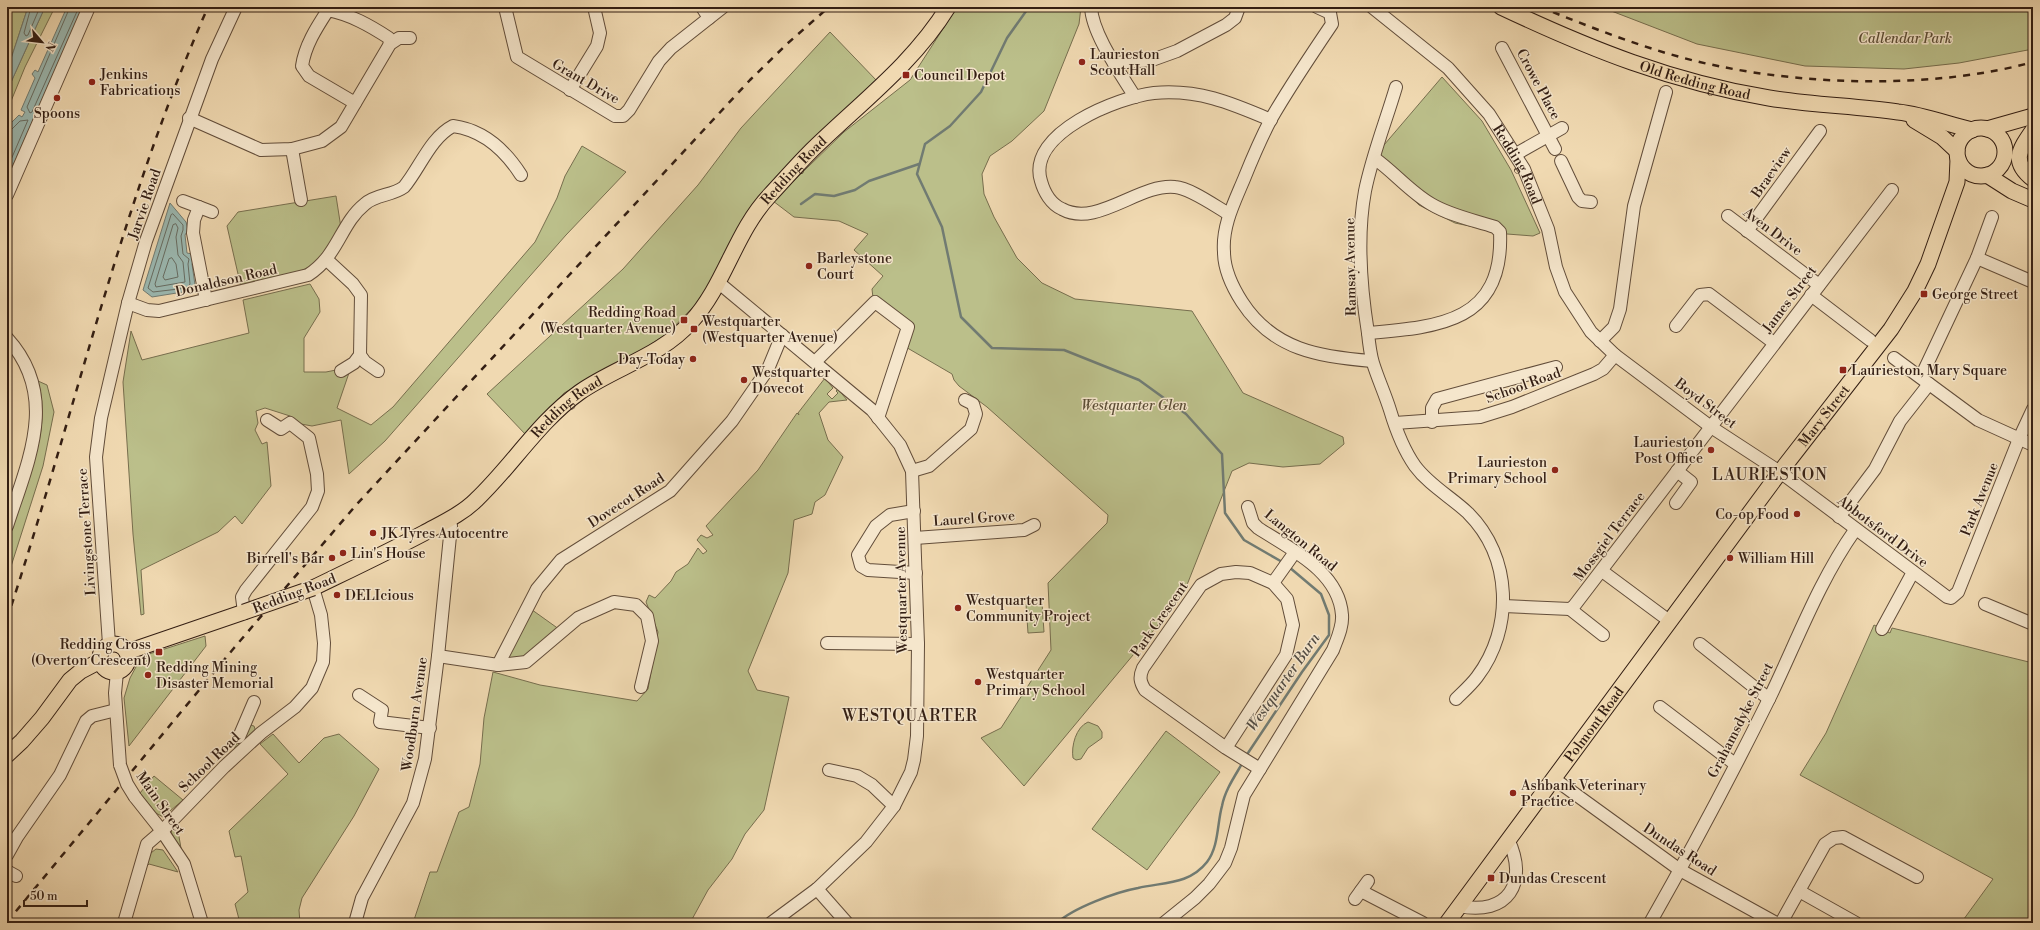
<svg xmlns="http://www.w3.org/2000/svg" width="2040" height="930" font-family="'Libre Bodoni',serif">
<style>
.green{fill:#bbbf8a;stroke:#776e4e}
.water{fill:#9bb9b2;stroke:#717b72}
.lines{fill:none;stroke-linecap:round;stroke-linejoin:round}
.shore{stroke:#676c62;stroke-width:1}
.stream{stroke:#717b72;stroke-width:2.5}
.minor-casing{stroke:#624d3a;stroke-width:14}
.major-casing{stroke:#331e13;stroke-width:17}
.minor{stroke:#f5e6cc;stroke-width:12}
.major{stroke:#f0d9b1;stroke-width:15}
.rail{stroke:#331e13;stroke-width:2.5;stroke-dasharray:7 7;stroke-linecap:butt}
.minor-bridge-casing{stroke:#624d3a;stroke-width:14;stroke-linecap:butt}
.major-bridge-casing{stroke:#331e13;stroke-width:17;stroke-linecap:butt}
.minor-bridge{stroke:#f5e6cc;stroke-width:12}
.major-bridge{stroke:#f0d9b1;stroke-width:15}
.poi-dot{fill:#8f2418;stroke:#f5e6cc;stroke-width:1.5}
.labels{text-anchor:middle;stroke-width:3;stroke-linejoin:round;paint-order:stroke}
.park-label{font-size:14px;font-style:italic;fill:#5c4e37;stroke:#f5e6cc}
.poi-label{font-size:14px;fill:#331e13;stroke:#f5e6cc;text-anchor:start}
.street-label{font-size:14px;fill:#331e13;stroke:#f5e6cc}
.water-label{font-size:15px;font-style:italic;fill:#524c43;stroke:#f5e6cc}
.quarter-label{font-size:16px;letter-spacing:1px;fill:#331e13;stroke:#f5e6cc}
</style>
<rect width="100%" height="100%" fill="#f0d9b1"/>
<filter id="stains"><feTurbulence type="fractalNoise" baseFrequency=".005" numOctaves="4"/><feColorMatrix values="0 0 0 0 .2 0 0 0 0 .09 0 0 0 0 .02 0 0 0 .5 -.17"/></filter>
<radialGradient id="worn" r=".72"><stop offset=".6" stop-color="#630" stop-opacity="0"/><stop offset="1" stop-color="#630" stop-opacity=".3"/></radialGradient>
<g class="green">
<path d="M 14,7 L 28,7 L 7,71 C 7,52 2,22 14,7 Z"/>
<polygon points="45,7 55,7 25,67 7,111 7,91"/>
<polygon points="957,7 1081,7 1079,24 1044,111 1012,141 990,156 982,174 984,194 994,217 1017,258 1042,283 1075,299 1192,311 1243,393 1343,437 1344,444 1320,464 1283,467 1249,463 1232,471 1183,595 1024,786 981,738 1001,728 1051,650 1048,583 1107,523 1108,515 987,407 959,386 954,380 952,374 904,346 910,326 873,298 872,289 883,276 854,250 868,234 839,221 794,217 773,201 844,132 910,80"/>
<polygon points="1601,7 2033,7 2033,49 1959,63 1904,69 1805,66 1697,44"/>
<polygon points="830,32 877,81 766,189 749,209 719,269 695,305 668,333 630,358 564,393 526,435 487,394 623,269 698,185 741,128"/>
<polygon points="1442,77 1482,121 1511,170 1540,233 1533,236 1507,234 1455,223 1419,205 1384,171 1378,152"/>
<polygon points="582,146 626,172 566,235 385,441 349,474 341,420 312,426 301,424 290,416 265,408 256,411 258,423 255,430 262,444 267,442 271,486 242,524 235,516 218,532 141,570 144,614 141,615 133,534 123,382 131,331 142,360 249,333 243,300 310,284 319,299 320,312 304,338 304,372 326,372 351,367 337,408 371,425 393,407 535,242 557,198 565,176"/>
<polygon points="336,196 341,228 314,265 296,273 241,287 227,226 238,212"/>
<polygon points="825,378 833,388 827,394 832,399 838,393 836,391 838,389 847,400 829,402 819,413 828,440 843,457 825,495 815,502 812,514 794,520 788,573 748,671 757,690 789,697 764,810 745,834 732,859 708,890 690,923 413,923 430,872 437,872 459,812 469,807 480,764 484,718 493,672 540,685 637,701 648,689 658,632 646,602 649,595 655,598 671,581 676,572 688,564 698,548 703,554 707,551 697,540 701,535 707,538 713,535 706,526 758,470 797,413 799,415 798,413"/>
<path d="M 38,381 L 47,385 L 54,412 L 43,466 L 7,579 C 7,567 5,553 7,542 C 20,490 54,437 38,381 Z"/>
<polygon points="1042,603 1044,632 1028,633 1026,604"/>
<polygon points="528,607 563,632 526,662 498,665"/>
<path d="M 1874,625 L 1890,633 L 1892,628 C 1940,639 1986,652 2033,663 L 2033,923 L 1961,923 L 1993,879 L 1800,775 L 1826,733 Z"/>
<polygon points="205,636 206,646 129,746 124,698 130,678 137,665 149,654"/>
<path d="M 1088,722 L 1098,726 L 1102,732 L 1102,738 L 1088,748 L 1081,759 L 1076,760 L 1073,758 C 1071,746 1076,727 1088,722 Z"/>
<polygon points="250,725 254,726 256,732 233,752 238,740"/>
<polygon points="1166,731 1220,772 1147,870 1092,829"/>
<polygon points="273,734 299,763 324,738 339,734 379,769 354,816 302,898 299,910 300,923 240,923 235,904 248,892 241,856 235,857 229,831 288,774 260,744"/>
<polygon points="154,776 183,800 163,817 156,813 140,793"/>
<polygon points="177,825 182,854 171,832"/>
<polygon points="156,849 163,850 178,872 149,864 144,869 147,856"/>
</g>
<g class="water">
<polygon points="28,7 45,7 7,91 7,71"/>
<polygon points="67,7 83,7 7,179 7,131 10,124 19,115 22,117 25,112 21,110 35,78 32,74 35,70 38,72"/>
<polygon points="170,203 186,222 188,230 185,235 187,253 192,254 194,260 192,264 195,285 189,291 152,297 143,290"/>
</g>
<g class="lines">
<g class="shore">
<polyline points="31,7 24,33 26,36 28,35 40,7"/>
<polyline points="70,7 27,107 30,113 32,112 79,7"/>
<polyline points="7,131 11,130 20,121 28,120 7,169"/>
<polygon points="173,214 183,225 183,230 181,236 183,254 189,259 188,264 190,284 187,288 153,292 148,288 171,215"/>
<polygon points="176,224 178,228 176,237 178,255 183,262 185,282 156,287 155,284 173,225"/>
<polygon points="172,258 176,264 178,277 165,280 163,277 169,259"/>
</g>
<g class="stream">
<polyline points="1029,7 1007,38 981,92 950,126 925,144 917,174 942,227 961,317 992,348 1064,350 1139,380 1186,414 1222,454 1225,513 1244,540 1284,563"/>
<polyline points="801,204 815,194 834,196 855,190 869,181 919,164"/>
<polyline points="1246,756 1302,672 1329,635 1329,615 1321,594 1289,567"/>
<polyline points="1008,923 1010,923"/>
<path d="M 1057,923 C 1073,908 1116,892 1138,888 C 1163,882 1189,885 1207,862 C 1219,846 1217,824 1222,806 C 1225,790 1235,776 1243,762"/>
</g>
<defs>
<g id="minor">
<polyline points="505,7 517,57 615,116 623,116 629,110 659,61 671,48 723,7"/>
<polyline points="702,7 709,18"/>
<path d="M 1091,7 C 1092,34 1121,74 1135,97"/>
<path d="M 1317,7 L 1330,13 L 1332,24 C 1311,55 1290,86 1271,119 C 1261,138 1252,159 1244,179 C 1234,203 1222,226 1224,252 C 1224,270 1233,288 1242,302 C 1273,350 1320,357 1372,361"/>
<path id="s1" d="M 1372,7 L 1448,68 L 1489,114 L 1524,169 L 1548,229 L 1556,267 L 1565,292 L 1591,332 L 1615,355 L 1711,427 L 1780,472 L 1947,597 L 1951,598 L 1958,592 L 2019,439 L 2033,409"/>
<polyline points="1502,48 1555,149"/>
<polyline points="1114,63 1152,60 1177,51 1226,25 1235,18 1239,7"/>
<path d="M 1396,87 C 1386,121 1372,156 1365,191 C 1357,234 1361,289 1368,333 C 1369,343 1370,353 1373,363 C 1378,379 1385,394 1390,410 C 1396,430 1403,449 1415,466 C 1429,485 1451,497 1468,513 C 1512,557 1514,628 1477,677 C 1471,685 1463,692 1456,699"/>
<polyline points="570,90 597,46 600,33 594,7"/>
<path d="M 355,103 L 309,76 L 302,66 C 305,45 317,27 328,10 C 351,15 369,25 389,38 L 390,44"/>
<polyline points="189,118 261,150 292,149 322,141 341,127 390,44 399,38 410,38"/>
<polyline points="292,149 301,200"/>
<polyline points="1516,154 1562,128"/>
<polyline points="1561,161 1578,197 1582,201 1591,202"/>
<polyline points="7,195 89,7"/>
<polyline points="183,201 199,207"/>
<path d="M 1229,214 C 1215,206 1190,188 1175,187 C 1139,183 1097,228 1062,209 C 1051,204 1044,192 1041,181 C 1026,133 1119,97 1154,93 C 1199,89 1231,103 1271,120"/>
<polyline points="1728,216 1819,285"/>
<polyline points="1747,231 1820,131"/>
<polyline points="1977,258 2033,282"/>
<polyline points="327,260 353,284 361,295 360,355"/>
<polyline points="719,283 872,410 900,445 912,471 918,644 917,736 914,760 911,772 894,806 866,842 817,889 771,923"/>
<polyline points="1811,295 1870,340"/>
<polyline points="206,300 193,233 194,220 199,207 212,212"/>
<path d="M 128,303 L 147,310 L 159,311 L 308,275 C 339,255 340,224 365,204 C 376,194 392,196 404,187 C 420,168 430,138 453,126 C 483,130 505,150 521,175"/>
<polyline points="1676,326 1700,295 1709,294 1774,343"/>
<path d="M 1368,333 C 1440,327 1504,322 1500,232 L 1495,227 C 1474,220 1451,216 1431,204 C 1410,192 1394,172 1374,158"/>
<path d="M 7,338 C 60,396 28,461 7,526"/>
<polyline points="1600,341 1614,327 1620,309 1634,206 1666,92"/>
<polyline points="1894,358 1978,420 2033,445"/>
<polyline points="815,362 875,302 908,327 878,418"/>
<polyline points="341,371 354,363 360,355 365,362 378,371"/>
<polyline points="1921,377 1977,258 1992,217"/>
<polyline points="1432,422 1432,408 1437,399 1556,367"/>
<polyline points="1395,423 1480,417 1512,407 1594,374 1603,369 1615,355"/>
<polyline points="912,471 929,466 971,429 976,414 973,404 965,400"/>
<polyline points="1676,503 1691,482 1677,471"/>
<polyline points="914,511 890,515 876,526 858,555 861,566 868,570 916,573"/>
<polyline points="1839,517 1875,469 1900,421 1929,384"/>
<polyline points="915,538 1024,530 1034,525"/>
<polyline points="1602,571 1664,617"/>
<polyline points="1273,583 1295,552"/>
<polyline points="1985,604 2033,624"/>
<polyline points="1504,606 1570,609 1574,606 1892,190"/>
<polyline points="1570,609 1603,635"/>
<polyline points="244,612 242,597 246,590 312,507 318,491 317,474 309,438 290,423 281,429 267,420"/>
<polyline points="1882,629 1913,572"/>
<polyline points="827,643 918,644"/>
<polyline points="109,644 96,457 101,418 128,303 146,241 212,59 236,7"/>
<polyline points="1700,644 1769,699"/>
<polyline points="438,656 498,665 526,662 578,618 614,602 636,605 647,616 652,641 641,687"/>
<polyline points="498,665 537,589 561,560 670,491 732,421 768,369 782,335"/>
<polyline points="117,672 115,693 120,765"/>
<polyline points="359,695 382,710 380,722 430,728"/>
<polyline points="1660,707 1735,764"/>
<polyline points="239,737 254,702"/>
<path d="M 1226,748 L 1286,655 L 1293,625 L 1287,599 L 1273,583 L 1250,573 L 1236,572 L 1221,574 L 1201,585 L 1143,668 C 1139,677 1140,682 1145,690 L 1226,748 L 1260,769"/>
<polyline points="829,770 857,776 872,785 894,806"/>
<polyline points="1553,778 1680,870 1776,923"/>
<polyline points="135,797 162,831 184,864 202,923"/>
<polyline points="7,855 17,837 60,775 86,721 92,716 116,710"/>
<polyline points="7,871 16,876"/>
<polyline points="817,889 847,923"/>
<polyline points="1361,891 1423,923"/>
<polyline points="1799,891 1856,923"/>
<polyline points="1355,899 1368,881"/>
<path d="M 1459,906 C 1508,916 1529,883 1508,839"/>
<polyline points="124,923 147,844 162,831 224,767 261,733 295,707 312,688 323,662 324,643 321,615 313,588"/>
<polyline points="355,923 362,898 413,803 425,759 438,656 451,526 449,519"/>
<path d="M 1164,923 L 1195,898 L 1209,884 L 1225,863 L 1231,848 L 1244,795 L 1333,650 C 1337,639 1343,627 1342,615 C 1339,571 1290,549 1258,528 L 1253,523 L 1248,507"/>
<path d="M 1650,923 C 1692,849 1732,774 1770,697 C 1797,641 1819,581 1855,530"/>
<polyline points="1781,923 1825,844 1834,838 1843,837 1917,877"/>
</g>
<g id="major">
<path id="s2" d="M 1501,7 C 1590,49 1672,82 1769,98 C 1812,105 1856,106 1898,112 C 1924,115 1947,124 1972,130"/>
<polyline points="1914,120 1942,137 1957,151"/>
<circle cx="1981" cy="152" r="24"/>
<polyline points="1987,129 2033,116"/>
<path d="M 2033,130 C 2019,150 2011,162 2033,179"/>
<polyline points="1987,175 2012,191 2033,200"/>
<path id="s3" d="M 313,588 C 350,570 388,552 424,533 C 442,523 462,514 476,500 C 512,466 539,421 580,392 C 616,367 661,356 691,322 C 725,285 735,232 770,195 C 784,180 797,165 812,150 C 859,104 913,64 948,7"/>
<circle cx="114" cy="658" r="14"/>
<polyline points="127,652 244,612"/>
<polyline points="7,755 22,741 42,718 70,680 81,671 100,661"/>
<path id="s4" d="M 1447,923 L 1780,472 L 1891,329 L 1915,291 L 1928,264 L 1957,182 L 1958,159"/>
</g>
</defs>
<use href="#minor" class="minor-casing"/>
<use href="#major" class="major-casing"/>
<use href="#minor" class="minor"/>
<use href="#major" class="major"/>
<g class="rail">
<path d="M 1540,7 C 1598,30 1657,54 1718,66 C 1813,86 1940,88 2033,62"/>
<path d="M 7,619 C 74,416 121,204 208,7"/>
<polyline points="7,922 234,648 357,504 750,80 788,43 829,7"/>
</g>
<defs>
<polyline id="minor-bridge" points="120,765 127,784 135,797"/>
<polyline id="major-bridge" points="244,612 313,588"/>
</defs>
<use href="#minor-bridge" class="minor-bridge-casing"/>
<use href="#major-bridge" class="major-bridge-casing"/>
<use href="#minor-bridge" class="minor-bridge"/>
<use href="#major-bridge" class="major-bridge"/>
</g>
<g class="poi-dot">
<circle cx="1082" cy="62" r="4"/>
<rect x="902" y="71" width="8" height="8" rx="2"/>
<circle cx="92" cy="82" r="4"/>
<circle cx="57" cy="98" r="4"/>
<circle cx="809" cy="266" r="4"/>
<rect x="1920" y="290" width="8" height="8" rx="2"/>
<rect x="680" y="316" width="8" height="8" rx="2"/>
<rect x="690" y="325" width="8" height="8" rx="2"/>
<circle cx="693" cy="359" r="4"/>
<rect x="1839" y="366" width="8" height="8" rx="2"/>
<circle cx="744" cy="380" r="4"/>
<circle cx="1711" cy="450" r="4"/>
<circle cx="1555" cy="470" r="4"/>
<circle cx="1797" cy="514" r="4"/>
<circle cx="373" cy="533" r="4"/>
<circle cx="343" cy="553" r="4"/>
<circle cx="332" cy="558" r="4"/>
<circle cx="1730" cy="558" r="4"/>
<circle cx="337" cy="595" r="4"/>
<circle cx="958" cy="608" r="4"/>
<rect x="155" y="648" width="8" height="8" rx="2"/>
<circle cx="148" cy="675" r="4"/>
<circle cx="978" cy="682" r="4"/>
<circle cx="1513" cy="793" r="4"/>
<rect x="1487" y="874" width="8" height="8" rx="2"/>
</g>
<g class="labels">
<g class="park-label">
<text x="1905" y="43">Callendar Park</text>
<text x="1134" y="410">Westquarter Glen</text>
</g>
<g class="poi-label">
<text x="1090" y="59">Laurieston<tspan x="1090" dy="16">Scout Hall</tspan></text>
<text x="100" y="79">Jenkins<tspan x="100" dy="16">Fabrications</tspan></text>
<text x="914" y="80">Council Depot</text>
<text x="57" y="118" text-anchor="middle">Spoons</text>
<text x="817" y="263">Barleystone<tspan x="817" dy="16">Court</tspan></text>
<text x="1932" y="299">George Street</text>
<text x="676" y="317" text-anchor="end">Redding Road<tspan x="676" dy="16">(Westquarter Avenue)</tspan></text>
<text x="702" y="326">Westquarter<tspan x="702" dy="16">(Westquarter Avenue)</tspan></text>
<text x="685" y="364" text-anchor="end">Day-Today</text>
<text x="1851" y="375">Laurieston, Mary Square</text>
<text x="752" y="377">Westquarter<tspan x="752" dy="16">Dovecot</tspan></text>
<text x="1703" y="447" text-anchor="end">Laurieston<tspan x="1703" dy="16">Post Office</tspan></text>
<text x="1547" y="467" text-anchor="end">Laurieston<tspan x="1547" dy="16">Primary School</tspan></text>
<text x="1789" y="519" text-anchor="end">Co-op Food</text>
<text x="381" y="538">JK Tyres Autocentre</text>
<text x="351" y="558">Lin's House</text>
<text x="324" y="563" text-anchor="end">Birrell's Bar</text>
<text x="1738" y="563">William Hill</text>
<text x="345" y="600">DELIcious</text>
<text x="966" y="605">Westquarter<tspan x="966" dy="16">Community Project</tspan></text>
<text x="151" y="649" text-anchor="end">Redding Cross<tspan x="151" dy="16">(Overton Crescent)</tspan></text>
<text x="156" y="672">Redding Mining<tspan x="156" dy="16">Disaster Memorial</tspan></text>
<text x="986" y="679">Westquarter<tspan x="986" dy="16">Primary School</tspan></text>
<text x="1521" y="790">Ashbank Veterinary<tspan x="1521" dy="16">Practice</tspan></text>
<text x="1499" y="883">Dundas Crescent</text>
</g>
<g class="street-label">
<text dy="5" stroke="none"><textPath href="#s2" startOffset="208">Old Redding Road</textPath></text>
<text transform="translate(586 81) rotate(30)" y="5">Grant Drive</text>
<text transform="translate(1539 84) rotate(62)" y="5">Crowe Place</text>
<text dy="5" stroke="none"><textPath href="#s1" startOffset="217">Redding Road</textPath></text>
<text dy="5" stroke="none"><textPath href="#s3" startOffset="652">Redding Road</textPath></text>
<text transform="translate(1771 172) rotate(-55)" y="5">Braeview</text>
<text transform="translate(144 204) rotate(-71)" y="5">Jarvie Road</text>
<text transform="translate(1773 231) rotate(37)" y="5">Aven Drive</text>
<text transform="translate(1350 267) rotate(-91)" y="5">Ramsay Avenue</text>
<text transform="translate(226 280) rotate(-13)" y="5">Donaldson Road</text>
<text transform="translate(1789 299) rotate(-53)" y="5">James Street</text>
<text transform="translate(1523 385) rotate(-20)" y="5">School Road</text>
<text transform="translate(1706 403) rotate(37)" y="5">Boyd Street</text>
<text dy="5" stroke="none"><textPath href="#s3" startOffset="316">Redding Road</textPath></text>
<text dy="5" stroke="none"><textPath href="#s4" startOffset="632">Mary Street</textPath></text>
<text transform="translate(1979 499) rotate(-68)" y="5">Park Avenue</text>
<text transform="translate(626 500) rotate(-33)" y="5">Dovecot Road</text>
<text transform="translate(974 518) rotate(-4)" y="5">Laurel Grove</text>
<text transform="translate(1883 531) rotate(37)" y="5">Abbotsford Drive</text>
<text transform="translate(86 532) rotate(-94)" y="5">Livingstone Terrace</text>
<text transform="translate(1609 536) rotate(-53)" y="5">Mossgiel Terrace</text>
<text transform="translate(1301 540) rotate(39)" y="5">Langton Road</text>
<text transform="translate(901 590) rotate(-91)" y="5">Westquarter Avenue</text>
<text transform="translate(294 593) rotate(-21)" y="5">Redding Road</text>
<text transform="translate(1159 619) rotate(-55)" y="5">Park Crescent</text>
<text transform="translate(414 714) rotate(-82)" y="5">Woodburn Avenue</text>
<text transform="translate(1740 720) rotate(-63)" y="5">Grahamsdyke Street</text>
<text dy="5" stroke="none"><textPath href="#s4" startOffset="247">Polmont Road</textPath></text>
<text transform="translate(209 762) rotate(-44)" y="5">School Road</text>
<text transform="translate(161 803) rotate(55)" y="5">Main Street</text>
<text transform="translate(1680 849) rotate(33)" y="5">Dundas Road</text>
</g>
<g class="water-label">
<text transform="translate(1283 682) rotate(-55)" y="5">Westquarter Burn</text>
</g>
<g class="quarter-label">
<text x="1770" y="480">LAURIESTON</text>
<text x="910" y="721">WESTQUARTER</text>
</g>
</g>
<rect width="2040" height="930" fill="none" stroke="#f0d9b1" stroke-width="24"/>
<rect x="8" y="8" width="2024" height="914" fill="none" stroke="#331e13" stroke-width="2"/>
<rect x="12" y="12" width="2016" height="906" fill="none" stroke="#331e13"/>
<g transform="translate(42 42) rotate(118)" stroke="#f5e6cc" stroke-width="3" paint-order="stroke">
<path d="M0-3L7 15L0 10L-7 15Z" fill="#331e13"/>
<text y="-6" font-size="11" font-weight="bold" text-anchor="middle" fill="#331e13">N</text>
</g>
<path d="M24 900v6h63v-6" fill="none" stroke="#331e13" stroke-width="2"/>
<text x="30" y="900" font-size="12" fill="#331e13" stroke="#f5e6cc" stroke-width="3" paint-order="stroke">50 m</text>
<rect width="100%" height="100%" filter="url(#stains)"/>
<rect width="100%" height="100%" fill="url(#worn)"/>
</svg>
